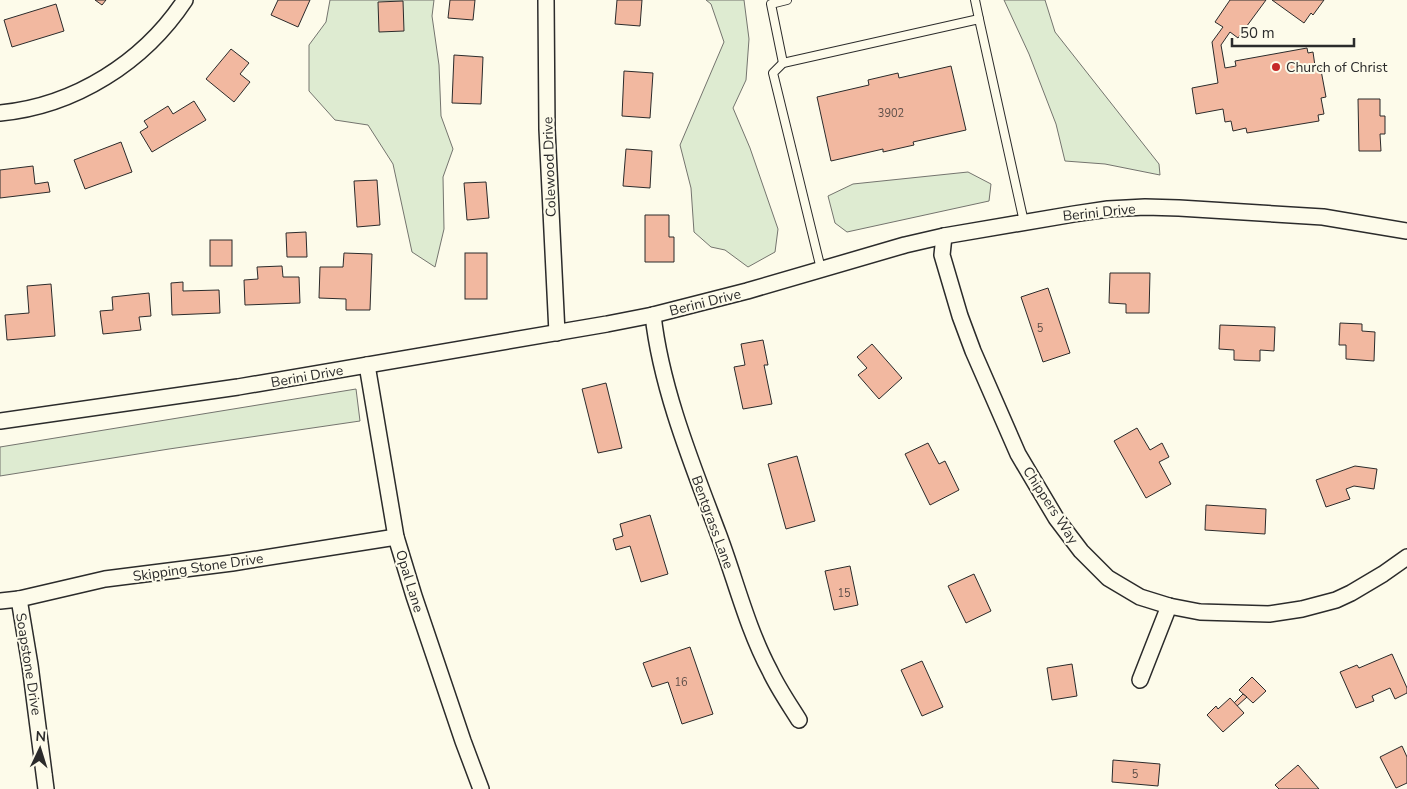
<svg xmlns="http://www.w3.org/2000/svg" width="1407" height="789" font-family="'Nunito Sans',sans-serif">
<style>
.green{fill:#deebd1;stroke:#74746e}
.building{fill:#f2b8a0;stroke:#2b2b2b}
.lines{fill:none;stroke-linecap:round;stroke-linejoin:round}
.service-casing{stroke:#2b2b2b;stroke-width:10}
.minor-casing{stroke:#2b2b2b;stroke-width:18}
.service{stroke:#fdfbea;stroke-width:8}
.minor{stroke:#fdfbea;stroke-width:15}
.poi-dot{fill:#c62828;stroke:#fdfbea;stroke-width:2}
.labels{text-anchor:middle;stroke-width:4;stroke-linejoin:round;paint-order:stroke}
.number-label{font-size:11px;fill:#5d4e48}
.poi-label{font-size:14px;fill:#2b2b2b;stroke:#fdfbea;text-anchor:start}
.street-label{font-size:14px;fill:#2b2b2b;stroke:#fdfbea}
</style>
<rect width="100%" height="100%" fill="#fdfbea"/>
<g class="green">
<polygon points="330,0 434,0 432,16 439,65 441,116 453,149 443,177 444,229 435,267 412,252 393,164 368,125 335,120 309,91 309,45 326,22"/>
<polygon points="706,0 744,0 749,39 746,80 733,108 750,148 778,229 775,252 748,267 725,250 711,247 694,232 691,188 680,145 724,42 711,4"/>
<polygon points="1004,0 1045,0 1055,32 1159,164 1160,175 1105,164 1065,161 1056,124 1029,54"/>
<polygon points="968,172 991,184 989,201 847,232 835,223 828,196 853,184"/>
<polygon points="356,389 360,421 169,449 0,476 0,447"/>
</g>
<g class="building">
<polygon points="95,0 106,0 102,5"/>
<polygon points="278,0 310,0 298,27 271,15"/>
<polygon points="450,0 475,0 473,20 448,18"/>
<polygon points="617,0 642,0 640,26 615,24"/>
<polygon points="1230,0 1266,0 1238,38 1230,32 1221,45 1225,68 1236,66 1235,61 1307,48 1308,53 1313,52 1315,66 1320,65 1326,97 1321,98 1324,114 1318,115 1319,121 1247,133 1246,128 1233,131 1231,121 1225,122 1223,109 1196,114 1192,88 1218,83 1212,42 1223,27 1215,22"/>
<polygon points="1272,0 1324,0 1313,15 1311,13 1304,23"/>
<polygon points="403,1 404,31 379,32 378,2"/>
<polygon points="56,4 64,31 12,47 4,20"/>
<polygon points="231,49 249,63 240,74 250,82 234,102 206,79"/>
<polygon points="454,55 483,57 481,104 452,103"/>
<polygon points="951,66 966,130 913,142 914,145 883,152 883,149 831,161 817,97 869,85 868,80 898,73 899,78"/>
<polygon points="624,71 653,73 650,118 622,116"/>
<polygon points="1358,99 1380,99 1380,116 1385,116 1385,134 1380,134 1381,151 1359,151"/>
<polygon points="194,101 206,120 152,152 140,132 148,127 144,121 168,106 173,114"/>
<polygon points="121,142 132,172 85,189 74,160"/>
<polygon points="626,149 652,151 650,188 623,186"/>
<polygon points="33,166 35,184 48,182 50,192 0,198 0,170"/>
<polygon points="377,180 380,225 357,227 354,181"/>
<polygon points="486,182 489,218 467,220 464,183"/>
<polygon points="645,215 669,215 669,237 674,237 674,262 645,262"/>
<polygon points="306,232 307,257 287,257 286,233"/>
<rect x="210" y="240" width="22" height="26"/>
<polygon points="344,253 372,254 370,310 346,310 346,299 319,298 320,267 343,267"/>
<rect x="465" y="253" width="22" height="46"/>
<polygon points="282,266 283,277 299,277 300,303 245,305 244,280 258,279 257,267"/>
<polygon points="1110,273 1150,273 1149,313 1126,313 1126,304 1109,303"/>
<polygon points="183,282 183,291 219,290 220,313 172,315 171,283"/>
<polygon points="51,284 55,336 7,340 5,315 29,313 27,286"/>
<polygon points="1048,288 1070,353 1043,362 1021,297"/>
<polygon points="149,293 151,316 139,317 141,330 103,334 100,311 113,310 112,297"/>
<polygon points="1340,323 1362,324 1362,331 1375,332 1374,361 1346,359 1346,345 1339,345"/>
<polygon points="1220,325 1275,327 1274,351 1260,350 1260,361 1234,360 1234,350 1219,349"/>
<polygon points="763,340 768,365 764,365 772,404 743,409 734,367 745,365 741,344"/>
<polygon points="872,344 902,378 879,399 858,375 867,368 857,357"/>
<polygon points="606,383 622,448 598,453 582,389"/>
<polygon points="1137,428 1150,450 1162,443 1169,457 1159,462 1171,484 1146,498 1114,441"/>
<polygon points="928,443 939,464 945,461 959,490 930,505 905,454"/>
<polygon points="797,456 815,521 786,529 768,464"/>
<polygon points="1355,466 1377,469 1374,489 1354,486 1346,489 1350,499 1326,507 1316,480"/>
<polygon points="1206,505 1266,509 1265,534 1205,530"/>
<polygon points="650,515 668,574 641,582 630,546 616,550 613,539 623,536 620,524"/>
<polygon points="850,566 858,605 834,610 825,571"/>
<polygon points="974,574 991,611 966,623 948,586"/>
<polygon points="690,647 713,714 682,724 668,682 652,687 643,663"/>
<polygon points="1392,654 1407,688 1407,693 1395,699 1390,688 1372,696 1374,701 1356,708 1340,672 1357,665 1359,668"/>
<polygon points="922,661 943,707 922,716 901,670"/>
<polygon points="1072,664 1077,696 1052,700 1047,668"/>
<polygon points="1252,677 1266,691 1253,703 1239,690"/>
<polygon points="1243,694 1247,697 1237,706 1234,703"/>
<polygon points="1230,698 1244,713 1223,732 1207,715 1216,706 1218,709"/>
<polygon points="1402,746 1407,757 1407,783 1396,788 1380,757"/>
<polygon points="1113,760 1160,764 1158,786 1112,782"/>
<polygon points="1298,765 1319,789 1279,789 1275,785"/>
</g>
<g class="lines">
<defs>
<g id="service">
<polyline points="975,0 979,19"/>
<polyline points="783,63 771,4 787,0"/>
<polyline points="821,269 773,73 783,63 979,19 1024,222"/>
</g>
<g id="minor">
<polyline points="546,0 547,129 557,333"/>
<path d="M 0,113 C 75,106 144,62 185,0"/>
<polyline points="944,236 942,255 960,316 973,351 1018,454 1056,518 1081,551 1108,578 1140,597 1169,606 1200,612 1269,614 1302,609 1336,600 1351,593 1383,574 1407,557"/>
<path d="M 653,315 C 661,388 692,464 718,533 C 735,578 747,628 770,671 C 778,688 789,704 799,720"/>
<polyline points="367,365 396,537 414,596 463,741 481,789"/>
<polyline points="0,421 238,387 607,324 653,315 747,291 905,245 944,236 1074,214 1108,209 1145,207 1179,208 1323,217 1407,231"/>
<polyline points="19,599 30,665 46,789"/>
<polyline points="0,601 19,599 105,579 232,563 396,537"/>
<polyline points="1140,680 1169,606"/>
</g>
</defs>
<use href="#service" class="service-casing"/>
<use href="#minor" class="minor-casing"/>
<use href="#service" class="service"/>
<use href="#minor" class="minor"/>
</g>
<circle class="poi-dot" cx="1276" cy="67" r="5"/>
<g class="labels">
<g class="number-label">
<text x="891" y="117">3902</text>
<text x="1040" y="332">5</text>
<text x="844" y="597">15</text>
<text x="681" y="686">16</text>
<text x="1135" y="778">5</text>
</g>
<g class="poi-label">
<text x="1286" y="72">Church of Christ</text>
</g>
<g class="street-label">
<text transform="translate(549 167) rotate(-92)" y="5">Colewood Drive</text>
<text transform="translate(1099 212) rotate(-6)" y="5">Berini Drive</text>
<text transform="translate(705 302) rotate(-14)" y="5">Berini Drive</text>
<text transform="translate(307 376) rotate(-10)" y="5">Berini Drive</text>
<text transform="translate(1051 505) rotate(57)" y="5">Chippers Way</text>
<text transform="translate(713 522) rotate(70)" y="5">Bentgrass Lane</text>
<text transform="translate(198 567) rotate(-8)" y="5">Skipping Stone Drive</text>
<text transform="translate(410 581) rotate(73)" y="5">Opal Lane</text>
<text transform="translate(29 664) rotate(81)" y="5">Soapstone Drive</text>
</g>
</g>
<g transform="translate(40 749) rotate(4)" stroke="#fdfbea" stroke-width="4" paint-order="stroke">
<path d="M0-4L9 19L0 12L-9 19Z" fill="#2b2b2b"/>
<text y="-8" font-size="14" font-weight="bold" text-anchor="middle" fill="#2b2b2b">N</text>
</g>
<path d="M1232 38v8h122v-8" fill="none" stroke="#2b2b2b" stroke-width="2.5"/>
<text x="1240" y="38" font-size="15" fill="#2b2b2b" stroke="#fdfbea" stroke-width="4" paint-order="stroke">50 m</text>
</svg>
